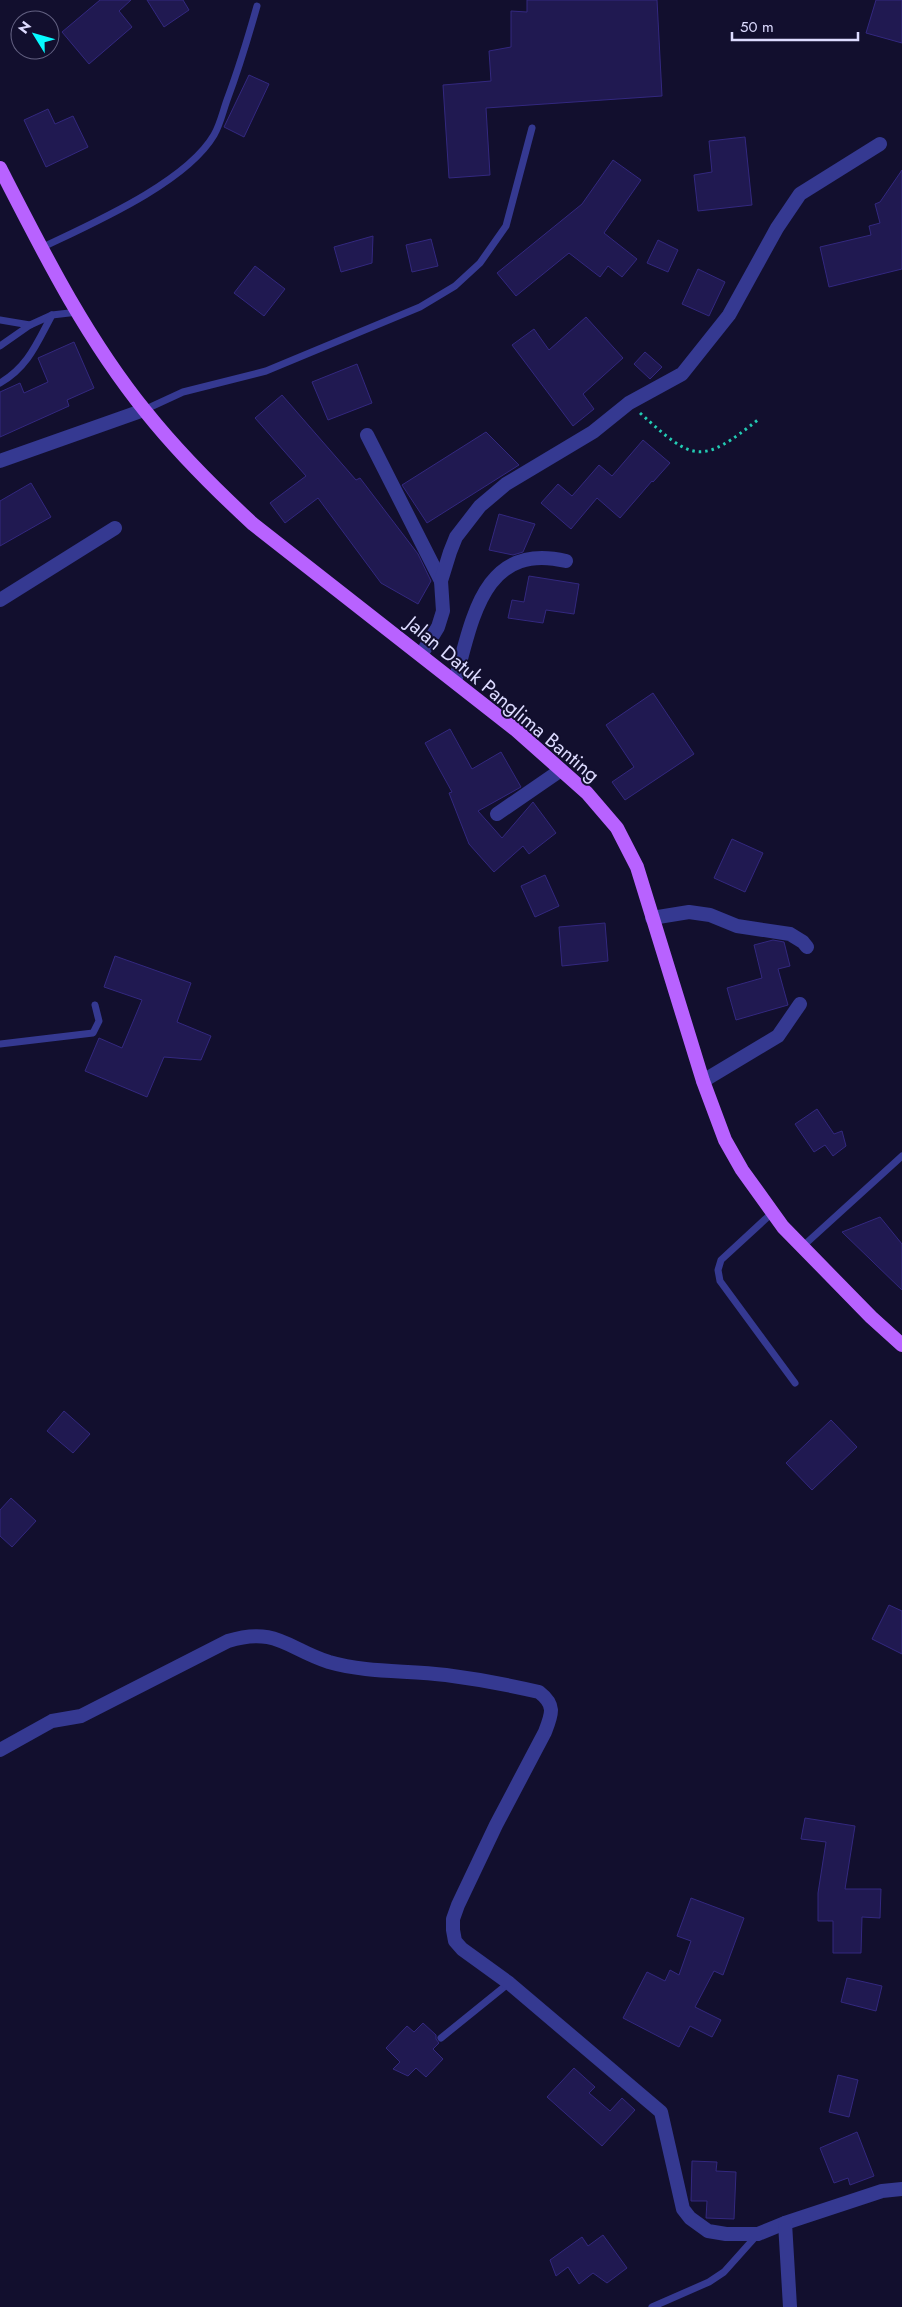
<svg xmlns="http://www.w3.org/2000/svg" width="902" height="2307" font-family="Jost,sans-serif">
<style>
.building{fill:#201951;stroke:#33287f}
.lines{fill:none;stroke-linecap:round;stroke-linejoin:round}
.path{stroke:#23cbb3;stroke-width:3;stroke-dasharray:2.5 4;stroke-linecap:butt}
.service{stroke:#353991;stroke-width:7}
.minor{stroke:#353991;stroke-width:14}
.primary{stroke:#b862ff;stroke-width:14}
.labels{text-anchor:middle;stroke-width:4;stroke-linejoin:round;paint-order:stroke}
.street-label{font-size:20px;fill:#dddbff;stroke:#120f2e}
</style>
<rect width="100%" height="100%" fill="#120f2e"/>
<g class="building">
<polygon points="100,0 131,0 119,11 132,27 89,64 62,32"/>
<polygon points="147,0 183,0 189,10 164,27"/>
<polygon points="527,0 657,0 662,96 486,108 490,175 449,178 443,85 491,81 489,51 511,47 511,11 527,12"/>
<polygon points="876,0 902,0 902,43 866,33"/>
<polygon points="249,75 269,84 244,137 224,127"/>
<polygon points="48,109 55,124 73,116 88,147 46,167 24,120"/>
<polygon points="745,137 752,205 698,211 694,175 712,172 709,141"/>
<polygon points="613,160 641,180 604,233 637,259 622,277 608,266 600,277 569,253 516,296 497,273 582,204"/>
<polygon points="902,170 902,269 829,287 820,247 871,235 869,226 880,223 875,204 880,202"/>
<polygon points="373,236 372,263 341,272 334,247"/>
<polygon points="431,239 438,266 412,272 406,245"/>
<polygon points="658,240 678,250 668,272 647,263"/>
<polygon points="255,266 285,289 264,316 234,293"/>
<polygon points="698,269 725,282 709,316 682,304"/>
<polygon points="586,317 623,358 583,394 594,409 573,426 512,345 534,329 549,350"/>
<polygon points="74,342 94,388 67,400 69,406 0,437 0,392 20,383 24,393 48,382 38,358"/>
<polygon points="645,352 662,367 650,379 634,364"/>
<polygon points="357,364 372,403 328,420 312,382"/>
<polygon points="282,395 356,480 360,478 418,554 431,581 418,604 381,583 318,498 285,523 270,503 306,476 255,418"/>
<polygon points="486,432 519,465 427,523 402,485"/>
<polygon points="643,440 670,463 653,482 652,481 620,518 597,498 571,529 541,503 558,484 572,496 599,465 612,476"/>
<polygon points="31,483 51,517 0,546 0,501"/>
<polygon points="499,514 535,524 523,552 513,555 489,550"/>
<polygon points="529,576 579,584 574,614 546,610 543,623 508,618 512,600 524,602"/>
<polygon points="653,693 694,754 625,800 612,782 634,767 606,725"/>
<polygon points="450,729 472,769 501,752 521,787 478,811 502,838 533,802 556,833 529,854 523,846 494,872 469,844 449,793 452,792 425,743"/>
<polygon points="732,839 763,853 745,892 714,878"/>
<polygon points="545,875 559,906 535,917 521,886"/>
<polygon points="605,923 608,961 562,966 559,927"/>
<polygon points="773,940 784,942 790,966 778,969 788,1005 736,1020 727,988 762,978 754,945"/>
<polygon points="115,956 191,983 177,1022 211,1036 201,1060 164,1057 147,1097 85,1071 99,1038 122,1048 142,1000 104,987"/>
<polygon points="817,1109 834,1134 842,1131 846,1146 833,1156 825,1145 814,1152 795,1124"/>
<polygon points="880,1217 902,1244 902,1290 842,1232"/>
<polygon points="64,1411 90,1434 73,1453 47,1431"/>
<polygon points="831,1420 857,1447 812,1490 786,1463"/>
<polygon points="11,1498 36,1521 12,1547 0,1536 0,1510"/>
<polygon points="889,1605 902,1611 902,1654 872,1639"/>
<polygon points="805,1818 855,1826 845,1889 881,1889 880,1918 862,1917 861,1953 833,1953 833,1921 818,1921 818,1893 826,1842 801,1839"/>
<polygon points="691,1898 744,1918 723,1975 714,1971 695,2007 721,2020 712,2037 690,2026 679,2047 623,2018 647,1972 665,1981 670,1970 679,1975 691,1941 677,1936"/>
<polygon points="847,1978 882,1986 876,2011 841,2002"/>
<polygon points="423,2023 436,2035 436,2039 439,2043 433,2049 443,2059 426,2077 416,2068 408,2076 393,2069 400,2062 386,2048 407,2026 414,2032"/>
<polygon points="574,2068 595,2087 589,2093 610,2111 622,2098 635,2110 602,2146 547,2097"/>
<polygon points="838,2075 858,2080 849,2117 829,2112"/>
<polygon points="857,2132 874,2176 850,2185 848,2178 834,2183 820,2148"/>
<polygon points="692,2161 717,2162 716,2171 736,2172 734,2219 706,2218 707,2201 691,2201"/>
<polygon points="603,2235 627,2268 607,2283 593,2273 579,2284 568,2267 556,2276 550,2260 582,2237 588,2246"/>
</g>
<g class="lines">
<path class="path" d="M 640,413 C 694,462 701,465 759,419"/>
<g class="service">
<path d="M 41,248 C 91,224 186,183 214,135 C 220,125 223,111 227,100 C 239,68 248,38 257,6"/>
<polyline points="0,320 30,325"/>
<polyline points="0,346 30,325 52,315 78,312"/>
<path d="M 0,383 C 28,367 37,343 52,315"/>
<polyline points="144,410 183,392 266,371 420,307 455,286 480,263 506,226 532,128"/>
<polyline points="0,1044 93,1033 99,1021 95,1005"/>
<polyline points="772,1213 721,1260 718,1270 720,1281 795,1383"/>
<polyline points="802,1247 902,1156"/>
<polyline points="441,2038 509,1983"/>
<polyline points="652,2307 709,2282 724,2272 758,2234"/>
</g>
<g class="minor">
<polyline points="367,435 441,581"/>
<polyline points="0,461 144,410"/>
<polyline points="0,600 115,528"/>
<polyline points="421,655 438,627 443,611 441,581 450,552 456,537 480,506 506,484 593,432 629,403 682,374 729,315 777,228 800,194 880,144"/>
<path d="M 455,681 C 472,622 482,541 566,561"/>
<polyline points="497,814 561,770"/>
<polyline points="652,918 689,912 710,915 737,926 790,934 803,942 807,947"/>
<polyline points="703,1081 778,1036 800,1004"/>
<path d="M 0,1750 L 52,1721 L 81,1716 L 228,1641 C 276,1626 288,1649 329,1662 C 367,1673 406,1670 446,1675 C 477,1679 509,1685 539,1692 C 556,1705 552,1714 545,1732 L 496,1825 L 458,1905 L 453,1919 L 453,1930 L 455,1941 L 462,1949 L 509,1983 L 661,2112 L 683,2209 L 690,2218 L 708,2231 L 726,2234 L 758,2234 L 785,2223 L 882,2191 L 902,2189"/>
<polyline points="785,2223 790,2307"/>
</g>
<path class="primary" d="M 0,168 C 43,252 86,338 146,412 C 178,452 215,489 253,524 L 516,730 L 587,793 L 617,828 L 637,867 L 703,1081 L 725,1140 L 742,1170 L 783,1227 L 871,1317 L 902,1345"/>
</g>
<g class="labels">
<g class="street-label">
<text transform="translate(503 699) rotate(40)" y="7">Jalan Datuk Panglima Banting</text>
</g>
</g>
<g transform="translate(35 35) rotate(307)"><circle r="24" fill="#120f2e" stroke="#636182"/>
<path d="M0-4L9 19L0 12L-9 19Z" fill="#07faff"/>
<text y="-8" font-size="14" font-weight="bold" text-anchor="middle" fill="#dddbff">N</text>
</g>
<path d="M732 32v8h126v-8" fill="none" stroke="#dddbff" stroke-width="2.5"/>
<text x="740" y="32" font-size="15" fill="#dddbff" stroke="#120f2e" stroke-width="4" paint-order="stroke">50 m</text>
</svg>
